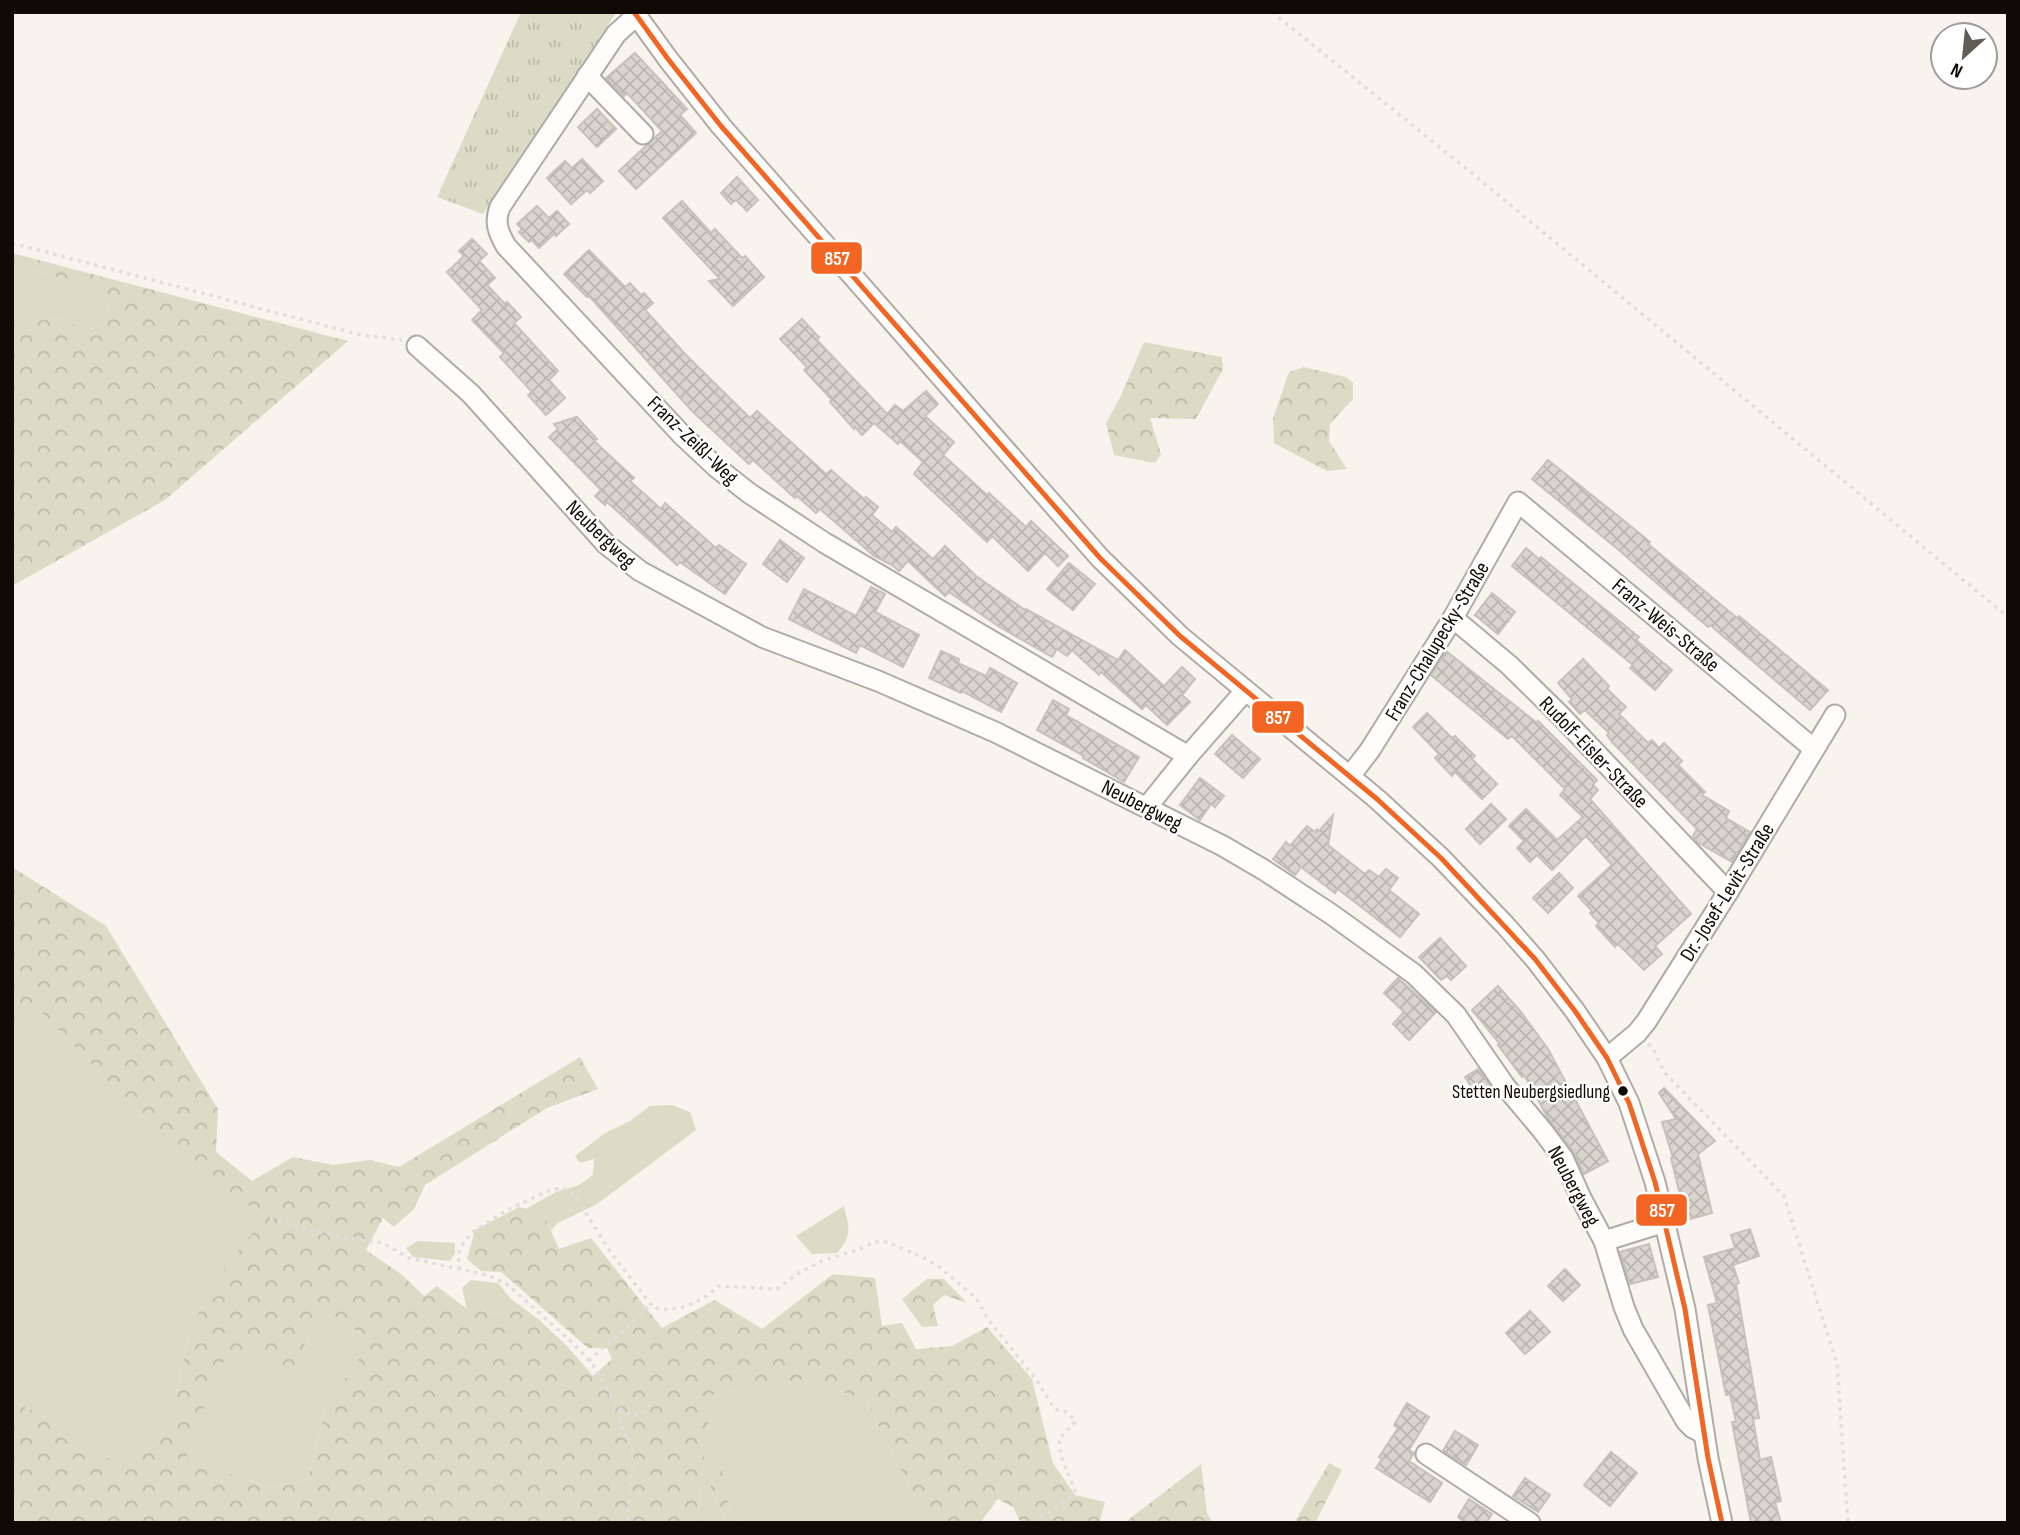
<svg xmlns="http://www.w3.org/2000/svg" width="2020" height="1535" font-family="'Sofia Sans Condensed',sans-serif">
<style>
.grass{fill:#dadcc5}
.forest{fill:url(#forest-crowns);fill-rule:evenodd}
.park{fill:url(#park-tufts)}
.building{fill:url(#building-cross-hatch);stroke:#c7c0bb;stroke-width:2}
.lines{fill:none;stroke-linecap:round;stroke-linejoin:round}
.minor-casing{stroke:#b0aba6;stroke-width:23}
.path{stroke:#e0dedc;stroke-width:3.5;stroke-dasharray:3.5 5;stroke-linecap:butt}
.minor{stroke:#fefdfc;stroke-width:19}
.bus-1-casing{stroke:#fff;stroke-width:10}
.bus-1{stroke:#f26522;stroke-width:5}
.bus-dot{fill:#100a06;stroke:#fff;stroke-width:2.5}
.labels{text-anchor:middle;stroke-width:5;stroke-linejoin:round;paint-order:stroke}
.bus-label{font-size:19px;fill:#100a06;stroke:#fff;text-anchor:end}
.street-label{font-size:21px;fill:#100a06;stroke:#fff}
.line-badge{stroke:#fff;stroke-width:2.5}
.badge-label{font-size:19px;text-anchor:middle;font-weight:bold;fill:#fff}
</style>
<defs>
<pattern id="forest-crowns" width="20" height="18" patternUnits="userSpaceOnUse" patternTransform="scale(1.75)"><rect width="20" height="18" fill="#dadcc5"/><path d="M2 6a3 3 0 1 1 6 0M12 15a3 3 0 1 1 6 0" fill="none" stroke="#babba8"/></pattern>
<pattern id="park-tufts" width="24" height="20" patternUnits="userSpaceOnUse" patternTransform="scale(1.75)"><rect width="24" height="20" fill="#dadcc5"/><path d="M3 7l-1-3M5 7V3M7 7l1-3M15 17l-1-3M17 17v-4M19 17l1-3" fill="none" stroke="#babba8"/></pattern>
<pattern id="building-cross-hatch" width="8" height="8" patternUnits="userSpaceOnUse" patternTransform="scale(1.75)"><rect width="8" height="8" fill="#dad4cf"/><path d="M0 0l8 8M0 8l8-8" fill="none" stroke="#bab5b0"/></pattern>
</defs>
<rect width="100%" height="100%" fill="#f9f3ee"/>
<g class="grass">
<polygon points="12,266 40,272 95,289 109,308 103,326 86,330 60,318 12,324"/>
<polygon points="35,1006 219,1194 269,1213 217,1278 190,1329 172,1412 160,1440 126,1469 33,1411 12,1401 12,1032"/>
<polygon points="672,1105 690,1112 696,1130 597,1204 558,1223 551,1230 543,1213 526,1209 556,1192 579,1185 593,1175 594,1159 580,1163 575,1156 605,1133 630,1121 650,1106"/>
<path d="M 844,1206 C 849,1228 853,1235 837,1253 L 812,1254 L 796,1236 Z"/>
<polygon points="418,1241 455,1243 455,1253 450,1261 413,1257 406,1248"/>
<polygon points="471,1280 498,1283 511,1299 501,1314 467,1309 462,1288"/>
<polygon points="319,1305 360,1333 360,1357 326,1407 308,1479 270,1488 185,1458 220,1366 235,1351 303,1350"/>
<polygon points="804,1379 866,1400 927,1523 738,1523 729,1507 721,1465 710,1486 727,1523 705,1523 698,1511 709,1419 697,1397 740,1390 757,1390"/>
</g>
<g class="forest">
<polygon points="12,253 348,341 165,500 12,586 12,324 60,318 86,330 103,326 109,308 95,289 40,272 12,266"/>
<polygon points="1144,342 1222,357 1223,369 1196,419 1150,418 1161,454 1155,463 1114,455 1106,423 1120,398"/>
<polygon points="1304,367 1346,377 1353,383 1353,399 1330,424 1329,441 1347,469 1327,471 1274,443 1273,418 1289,372"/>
<path d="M 12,867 L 106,926 L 218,1109 L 216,1152 L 252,1181 L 293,1157 L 333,1165 L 370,1160 L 399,1167 L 580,1057 L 598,1089 L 547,1108 L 425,1185 L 414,1209 L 394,1227 L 383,1218 L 366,1250 L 401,1274 L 424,1296 L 437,1286 L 467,1309 L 501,1314 L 511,1299 L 538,1319 L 567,1346 L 593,1376 L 612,1359 L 607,1348 L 588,1348 L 501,1272 L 481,1271 L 467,1259 L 475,1230 L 519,1207 L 543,1213 L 559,1249 L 591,1238 L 662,1328 L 715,1300 L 762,1329 L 833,1274 L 875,1278 L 882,1326 L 902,1323 L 916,1349 L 952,1346 L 987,1327 L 1032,1379 L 1053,1463 L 1075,1495 L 1105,1502 L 1099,1523 L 1021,1523 L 1013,1507 L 998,1499 L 980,1523 L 927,1523 L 866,1400 L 804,1379 L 757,1390 L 740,1390 L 698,1397 L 709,1419 L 698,1511 L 705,1523 L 12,1523 L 12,1401 L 33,1411 L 126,1469 L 160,1440 L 172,1412 L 190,1329 L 217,1278 L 268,1213 L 219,1194 L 36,1007 L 12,1032 ZM 319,1306 L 360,1333 L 360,1357 L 326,1407 L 308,1479 L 270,1488 L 186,1458 L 220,1366 L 235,1351 L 264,1351 L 292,1374 L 303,1350 Z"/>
<polygon points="927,1279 944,1279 967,1303 944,1295 933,1305 938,1326 922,1327 902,1299"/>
<polygon points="721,1463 729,1507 738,1523 727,1523 710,1486"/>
<polygon points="1329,1463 1342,1470 1315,1523 1294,1523"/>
<polygon points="1201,1464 1207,1513 1213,1523 1124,1523"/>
</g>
<polygon class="park" points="521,12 616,13 483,214 437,197"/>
<g class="building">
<polygon points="635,53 687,109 680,115 696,133 636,189 619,171 662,131 627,93 624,96 606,78"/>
<polygon points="597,109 616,129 597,147 578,127"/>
<polygon points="582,159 603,181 590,193 587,190 571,204 547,178 565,161 572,168"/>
<polygon points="737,177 758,200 747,211 736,200 731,204 721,193"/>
<polygon points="682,201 711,233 715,229 742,258 745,256 764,277 733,306 709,281 720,279 663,218"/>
<polygon points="537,206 549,218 557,211 569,224 556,236 554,234 539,248 532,240 529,242 519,232 522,229 517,224"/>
<polygon points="472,239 487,254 479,261 495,278 487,285 505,304 507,302 521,317 514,323 558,371 549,380 565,398 546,415 528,395 532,392 500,357 504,353 472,320 482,310 447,272 464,256 459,251"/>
<polygon points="589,250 625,287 630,283 641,295 644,293 653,303 645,310 686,355 750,418 757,411 826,474 831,470 864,499 866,497 878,507 872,515 892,532 896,527 933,559 945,546 976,576 1025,610 1026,609 1118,660 1125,650 1164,686 1182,667 1195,679 1182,695 1190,702 1167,725 1146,705 1142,709 1101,672 1099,675 1072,650 1067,656 1057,649 1052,657 998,626 949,592 945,596 908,561 899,571 892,565 874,556 820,509 816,513 797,496 795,498 753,460 749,464 692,411 589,296 587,297 564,274"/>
<polygon points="802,319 819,337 817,340 887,414 895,405 903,411 926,391 938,404 925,416 954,442 943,455 987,495 989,493 1026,527 1031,521 1068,556 1058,566 1045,553 1028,571 992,536 987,542 914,474 923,462 900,441 898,444 874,423 862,435 855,427 854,429 830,402 832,400 804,370 807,367 780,339"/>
<polygon points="577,417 597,439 594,441 634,478 630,481 661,509 665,503 716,548 719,545 746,564 725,594 680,562 677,565 607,502 605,505 595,496 601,490 549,437 558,429 554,424"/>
<polygon points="1548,460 1638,532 1650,542 1648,544 1737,618 1739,616 1828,690 1810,710 1710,625 1708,627 1646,574 1620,551 1532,479"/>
<polygon points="780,540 804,558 787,582 763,564"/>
<polygon points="1526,548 1539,559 1541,557 1639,637 1636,640 1672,670 1655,690 1630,668 1633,665 1512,566"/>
<polygon points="1069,563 1095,584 1073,610 1047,589"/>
<polygon points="871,587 885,594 875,612 919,635 903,667 860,645 856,653 789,619 804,589 856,616"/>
<polygon points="1492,593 1515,612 1498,634 1475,615"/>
<polygon points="941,651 959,659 958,663 986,676 990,668 1017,683 1001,712 962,691 961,693 929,678"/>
<polygon points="1446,651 1537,723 1538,721 1597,780 1593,785 1598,790 1590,799 1691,914 1655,946 1662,954 1644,970 1618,944 1615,947 1596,926 1599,923 1590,913 1592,911 1578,896 1612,865 1586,836 1552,870 1537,855 1530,862 1517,848 1524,841 1509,826 1526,809 1557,840 1583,817 1560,795 1565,789 1512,736 1508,739 1431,675"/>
<polygon points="1583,659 1609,686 1607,689 1626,707 1619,714 1648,743 1652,740 1659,748 1664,743 1682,761 1678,765 1705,792 1702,795 1729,811 1726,818 1750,832 1732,862 1697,842 1693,836 1697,829 1612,742 1607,735 1609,733 1585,710 1580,714 1569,702 1572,699 1558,683"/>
<polygon points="1053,700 1069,709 1066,715 1139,757 1124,782 1083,758 1084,756 1037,730"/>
<polygon points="1427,713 1452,738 1455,736 1475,756 1472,759 1497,784 1482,799 1455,772 1452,776 1435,758 1439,754 1413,727"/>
<polygon points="1232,735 1260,759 1243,778 1215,754"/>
<polygon points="1200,778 1224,796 1215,807 1211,804 1200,820 1180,805"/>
<polygon points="1491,804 1506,819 1480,844 1466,829"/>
<polygon points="1333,815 1328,845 1365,874 1369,870 1379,877 1386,869 1398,878 1389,890 1419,914 1400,937 1338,889 1335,893 1301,867 1295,875 1273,859 1286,842 1290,846 1307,826 1315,832 1317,829 1319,831"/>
<polygon points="1559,873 1573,888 1548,913 1533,898"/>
<polygon points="1440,938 1466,966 1451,980 1447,976 1441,980 1419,957"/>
<polygon points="1398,978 1436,1012 1409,1040 1393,1024 1404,1012 1384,993"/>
<polygon points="1498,986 1521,1012 1548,1049 1608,1161 1584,1174 1573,1151 1548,1118 1524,1075 1522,1077 1498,1045 1500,1044 1472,1010"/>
<polygon points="1478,1069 1492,1088 1478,1097 1465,1077"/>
<polygon points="1664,1088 1715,1141 1698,1154 1712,1213 1686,1220 1671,1158 1673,1158 1662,1122 1676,1119 1659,1093"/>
<polygon points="1750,1229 1759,1256 1733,1265 1739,1283 1736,1284 1759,1418 1753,1419 1760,1460 1771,1457 1781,1501 1775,1502 1781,1523 1751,1523 1732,1422 1736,1422 1730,1394 1726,1395 1708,1305 1717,1303 1704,1257 1735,1248 1731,1235"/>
<polygon points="1649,1244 1658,1277 1630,1284 1620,1252"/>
<polygon points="1565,1269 1580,1285 1563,1301 1548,1286"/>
<polygon points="1530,1311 1550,1332 1525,1354 1506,1333"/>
<polygon points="1407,1403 1429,1417 1409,1450 1414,1453 1409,1461 1442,1483 1430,1502 1376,1468 1382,1459 1379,1457 1398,1428 1394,1425"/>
<polygon points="1455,1431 1478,1445 1466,1465 1443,1451"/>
<polygon points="1611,1452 1637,1473 1610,1506 1584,1485"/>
<polygon points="1525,1478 1550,1495 1538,1512 1513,1496"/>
<polygon points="1469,1499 1492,1514 1486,1523 1466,1523 1458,1517"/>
</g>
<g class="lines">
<defs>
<g id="minor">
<polyline points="634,12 668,59 721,126 1100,558 1180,636 1377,799 1441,858 1505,925 1535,959 1575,1011 1607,1058 1629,1103 1655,1182 1685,1309 1708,1458 1722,1523"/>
<path d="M 636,16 L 616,34 L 500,207 C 494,222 498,232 506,246 L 682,435 L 716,467 L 749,493 L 825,543 L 1188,756"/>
<polyline points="587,76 643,134"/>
<polyline points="417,346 471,394 606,544 640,571 762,637 878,681 995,732 1223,846 1264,870 1331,914 1414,974 1456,1015 1505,1086 1542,1130 1563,1158 1581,1198 1604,1241 1624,1307 1633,1329 1686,1421 1693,1428 1704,1434"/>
<polyline points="1453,618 1509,665 1560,715 1728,892"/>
<polyline points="1350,776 1370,750 1453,618 1518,502 1814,749"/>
<polyline points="1147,807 1188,756 1245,691"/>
<polyline points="1607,1058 1637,1033 1646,1022 1728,892 1835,715"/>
<polyline points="1604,1241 1665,1222"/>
<polyline points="1426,1454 1530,1523"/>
</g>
</defs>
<use href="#minor" class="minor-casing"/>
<g class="path">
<polyline points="1272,12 1473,174 2008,617"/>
<polyline points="12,243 361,335 402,340"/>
<polyline points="1648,1044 1653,1048 1664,1072 1784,1196 1837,1364 1848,1523"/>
<polyline points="262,1215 300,1228 340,1237 383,1243 409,1258 487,1275 507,1284 574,1344 593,1365 618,1407 627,1414 641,1414 653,1402"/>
<path d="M 460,1270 L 458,1255 L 461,1246 L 473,1232 L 505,1211 L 550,1190 L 562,1188 L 574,1194 L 611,1253 L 653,1307 C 674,1315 703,1302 718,1286 L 777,1289 L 797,1274 L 822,1261 L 860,1249 L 874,1242 L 887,1242 L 922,1257 L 937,1265 L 976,1298 L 990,1322 L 1036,1379 L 1053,1407 L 1059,1411 L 1067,1412 L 1076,1421 L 1059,1439 L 1061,1456 L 1075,1491 L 1069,1498 L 1033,1523"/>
<path d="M 589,1361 C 609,1341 632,1325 650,1304"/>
<polyline points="619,1409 622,1426 633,1454 627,1523"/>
</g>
<use href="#minor" class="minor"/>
<defs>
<polyline id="bus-1" points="634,12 668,59 721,126 1100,558 1180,636 1377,799 1441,858 1535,959 1575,1011 1607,1058 1629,1103 1655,1182 1685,1309 1708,1458 1722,1523"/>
</defs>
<use href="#bus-1" class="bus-1-casing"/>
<use href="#bus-1" class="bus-1"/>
</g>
<circle class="bus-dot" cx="1623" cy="1091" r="6"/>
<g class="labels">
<g class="bus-label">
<text x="1610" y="1098">Stetten Neubergsiedlung</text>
</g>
<g class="street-label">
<text transform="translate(693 440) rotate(44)" y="7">Franz-Zeißl-Weg</text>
<text transform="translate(601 534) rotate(44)" y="7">Neubergweg</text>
<text transform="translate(1666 625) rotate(40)" y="7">Franz-Weis-Straße</text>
<text transform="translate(1437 641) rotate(-59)" y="7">Franz-Chalupecky-Straße</text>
<text transform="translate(1594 752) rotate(46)" y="7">Rudolf-Eisler-Straße</text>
<text transform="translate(1142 805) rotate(27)" y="7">Neubergweg</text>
<text transform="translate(1727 892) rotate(-58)" y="7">Dr.-Josef-Levit-Straße</text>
<text transform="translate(1574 1186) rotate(62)" y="7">Neubergweg</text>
</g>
</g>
<g class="line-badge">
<rect x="810" y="241" width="53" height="34" rx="7" fill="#f26522"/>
<rect x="1251" y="700" width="54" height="34" rx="7" fill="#f26522"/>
<rect x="1635" y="1193" width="53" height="34" rx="7" fill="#f26522"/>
</g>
<g class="badge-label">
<text x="837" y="265">857</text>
<text x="1278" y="724">857</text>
<text x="1662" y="1217">857</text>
</g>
<rect width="2020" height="1535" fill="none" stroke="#100a06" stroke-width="28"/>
<g transform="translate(1964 56) rotate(207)"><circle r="33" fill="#ffffff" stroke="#9f9d9b" stroke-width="2"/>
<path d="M0-5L12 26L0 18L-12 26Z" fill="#625c57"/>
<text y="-10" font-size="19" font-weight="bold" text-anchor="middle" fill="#100a06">N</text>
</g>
</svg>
